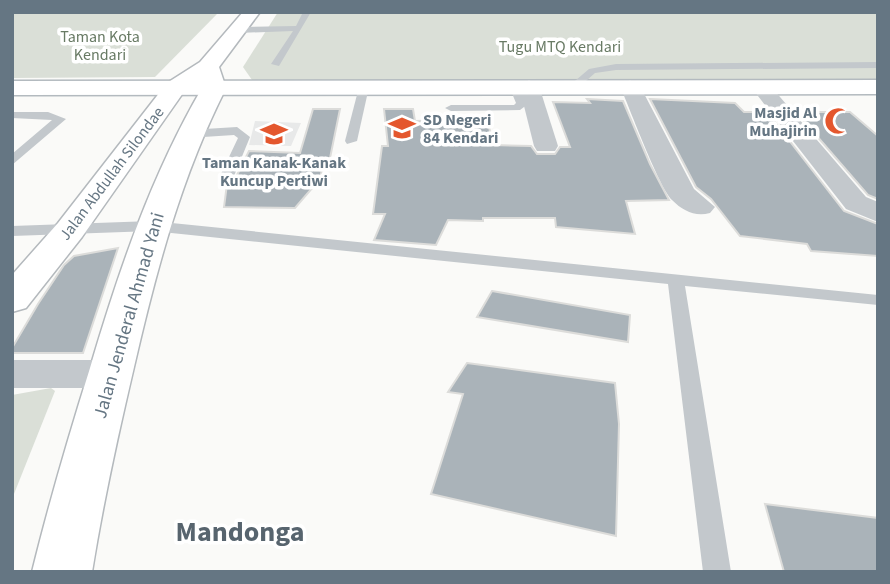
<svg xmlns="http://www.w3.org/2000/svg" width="890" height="584" font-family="'Source Sans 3',sans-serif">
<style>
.built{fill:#e8e9e9}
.green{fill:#dadfd7}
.building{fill:#aab3b9;stroke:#dcdcda;stroke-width:2}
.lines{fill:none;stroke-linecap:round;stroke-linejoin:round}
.secondary-casing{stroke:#b3babf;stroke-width:3}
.highway-casing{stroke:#b4b9bd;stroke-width:3}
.lane{fill:#c3c8cc;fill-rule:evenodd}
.street{fill:#c3c8cc;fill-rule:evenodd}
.secondary{fill:#fff;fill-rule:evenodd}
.highway{fill:#fff;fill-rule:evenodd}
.labels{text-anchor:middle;stroke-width:7;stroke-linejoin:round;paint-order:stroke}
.far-park-label{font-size:16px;fill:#687a64;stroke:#fff}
.far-poi-label{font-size:16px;font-weight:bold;fill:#657683;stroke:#fff;text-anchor:end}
.far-street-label{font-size:16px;fill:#657683;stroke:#fff}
.street-label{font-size:19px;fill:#657683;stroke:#fff}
.near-quarter-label{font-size:28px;font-weight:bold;fill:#57646e;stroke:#fff}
</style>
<rect width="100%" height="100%" fill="#fafaf8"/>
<polygon class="built" points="255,121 301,123 291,146 249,145"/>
<g class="green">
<polygon points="12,12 219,12 155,77 12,78"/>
<polygon points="278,12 878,12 878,80 252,80 243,67"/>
<polygon points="51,388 55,391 12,499 12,395"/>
</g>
<g class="building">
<polygon points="587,99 623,101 650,164 669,200 626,201 635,234 556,227 555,218 483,218 483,221 448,220 436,245 374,240 385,214 373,214 382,146 388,146 384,109 413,109 415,121 488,119 492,145 531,146 537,154 555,154 560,147 570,147 553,102 590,103"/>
<polygon points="650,99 735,103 744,112 767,112 844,211 878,224 878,256 811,251 807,244 740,236 711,199 696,187"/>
<polygon points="313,109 340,109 328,168 322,169 320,179 295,208 224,207 227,184 236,177 249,151 300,153"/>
<polygon points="796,112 850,112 878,136 878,199 868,195"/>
<polygon points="118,248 83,353 12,353 12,348 38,304 64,265 74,256"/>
<polygon points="492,291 630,315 628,342 477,317"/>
<polygon points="467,363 615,383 619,424 616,536 431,494 463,394 448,392"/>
<polygon points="765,504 878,518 878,572 784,572"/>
</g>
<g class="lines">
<defs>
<polygon id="secondary" points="878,80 878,94 12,95 12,81"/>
<path id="highway" d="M 243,12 L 260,12 L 219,67 L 226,88 C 181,177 156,271 134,367 C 118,435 103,503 92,572 L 32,572 C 49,503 69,435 90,368 C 119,270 151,176 202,88 L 201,81 L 183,93 L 82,237 L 26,308 L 12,312 L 12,275 L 58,223 L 167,83 L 200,62 Z"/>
</defs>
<use href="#secondary" class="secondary-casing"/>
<use href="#highway" class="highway-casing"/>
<g class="lane">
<polygon points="303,12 311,12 279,66 271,64 293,31 238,33 234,30 238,27 296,26"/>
<polygon points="878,62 878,68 616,70 595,73 578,88 569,86 589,69 616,64"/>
<polygon points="514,83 519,86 528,104 520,110 451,111 445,108 451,105 514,105 516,103 509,86"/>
<polygon points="364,84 369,87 357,141 347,144 345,141 359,87"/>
<polygon points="12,112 48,112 66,119 12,165 12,154 52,120 12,118"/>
<polygon points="237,127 250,137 234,176 227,180 220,176 238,138 234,135 188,138 182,134 188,130"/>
<polygon points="152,221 878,295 878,305 685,286 731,572 703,572 668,284 152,231 12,236 12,226"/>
</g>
<g class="street">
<polygon points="529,80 539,86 558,146 555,151 537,151 534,146 519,86"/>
<path d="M 630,80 L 640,86 L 694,189 L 715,207 L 710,213 C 695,217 683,211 672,200 C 658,185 630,109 620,86 Z"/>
<polygon points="761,81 768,83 866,197 878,202 878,222 846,209 751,87"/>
<polygon points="12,360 110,360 124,364 130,374 124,384 110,388 12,388"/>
</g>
<use href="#secondary" class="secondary"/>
<use href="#highway" class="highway"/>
</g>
<defs>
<symbol id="mosque-bare" viewBox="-9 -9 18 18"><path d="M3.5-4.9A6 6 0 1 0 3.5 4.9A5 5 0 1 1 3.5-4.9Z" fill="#e4572e" stroke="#fff" stroke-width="2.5" paint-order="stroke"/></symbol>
<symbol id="school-bare" viewBox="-9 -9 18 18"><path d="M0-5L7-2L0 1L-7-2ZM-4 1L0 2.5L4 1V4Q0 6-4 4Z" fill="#e4572e" stroke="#fff" stroke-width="2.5" paint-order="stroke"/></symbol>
</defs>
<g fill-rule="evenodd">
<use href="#mosque-bare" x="819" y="102" width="38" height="38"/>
<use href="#school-bare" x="383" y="109" width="38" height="38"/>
<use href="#school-bare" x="255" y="115" width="38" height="38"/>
</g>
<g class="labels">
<g class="far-park-label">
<text x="100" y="42">Taman Kota<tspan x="100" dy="18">Kendari</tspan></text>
<text x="560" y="52">Tugu MTQ Kendari</text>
</g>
<g class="far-poi-label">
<text x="817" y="118">Masjid Al<tspan x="817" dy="18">Muhajirin</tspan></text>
<text x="423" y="125" text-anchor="start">SD Negeri<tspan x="423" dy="18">84 Kendari</tspan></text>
<text x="274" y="168" text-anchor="middle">Taman Kanak-Kanak<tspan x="274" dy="18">Kuncup Pertiwi</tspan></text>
</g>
<g class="far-street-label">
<text transform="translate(111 173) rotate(-53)" y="6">Jalan Abdullah Silondae</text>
</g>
<g class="street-label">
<text transform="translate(128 315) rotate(-74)" y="7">Jalan Jenderal Ahmad Yani</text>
</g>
<g class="near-quarter-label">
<text x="240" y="541">Mandonga</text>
</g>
</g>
<rect width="890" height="584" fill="none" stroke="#657683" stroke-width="28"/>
</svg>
